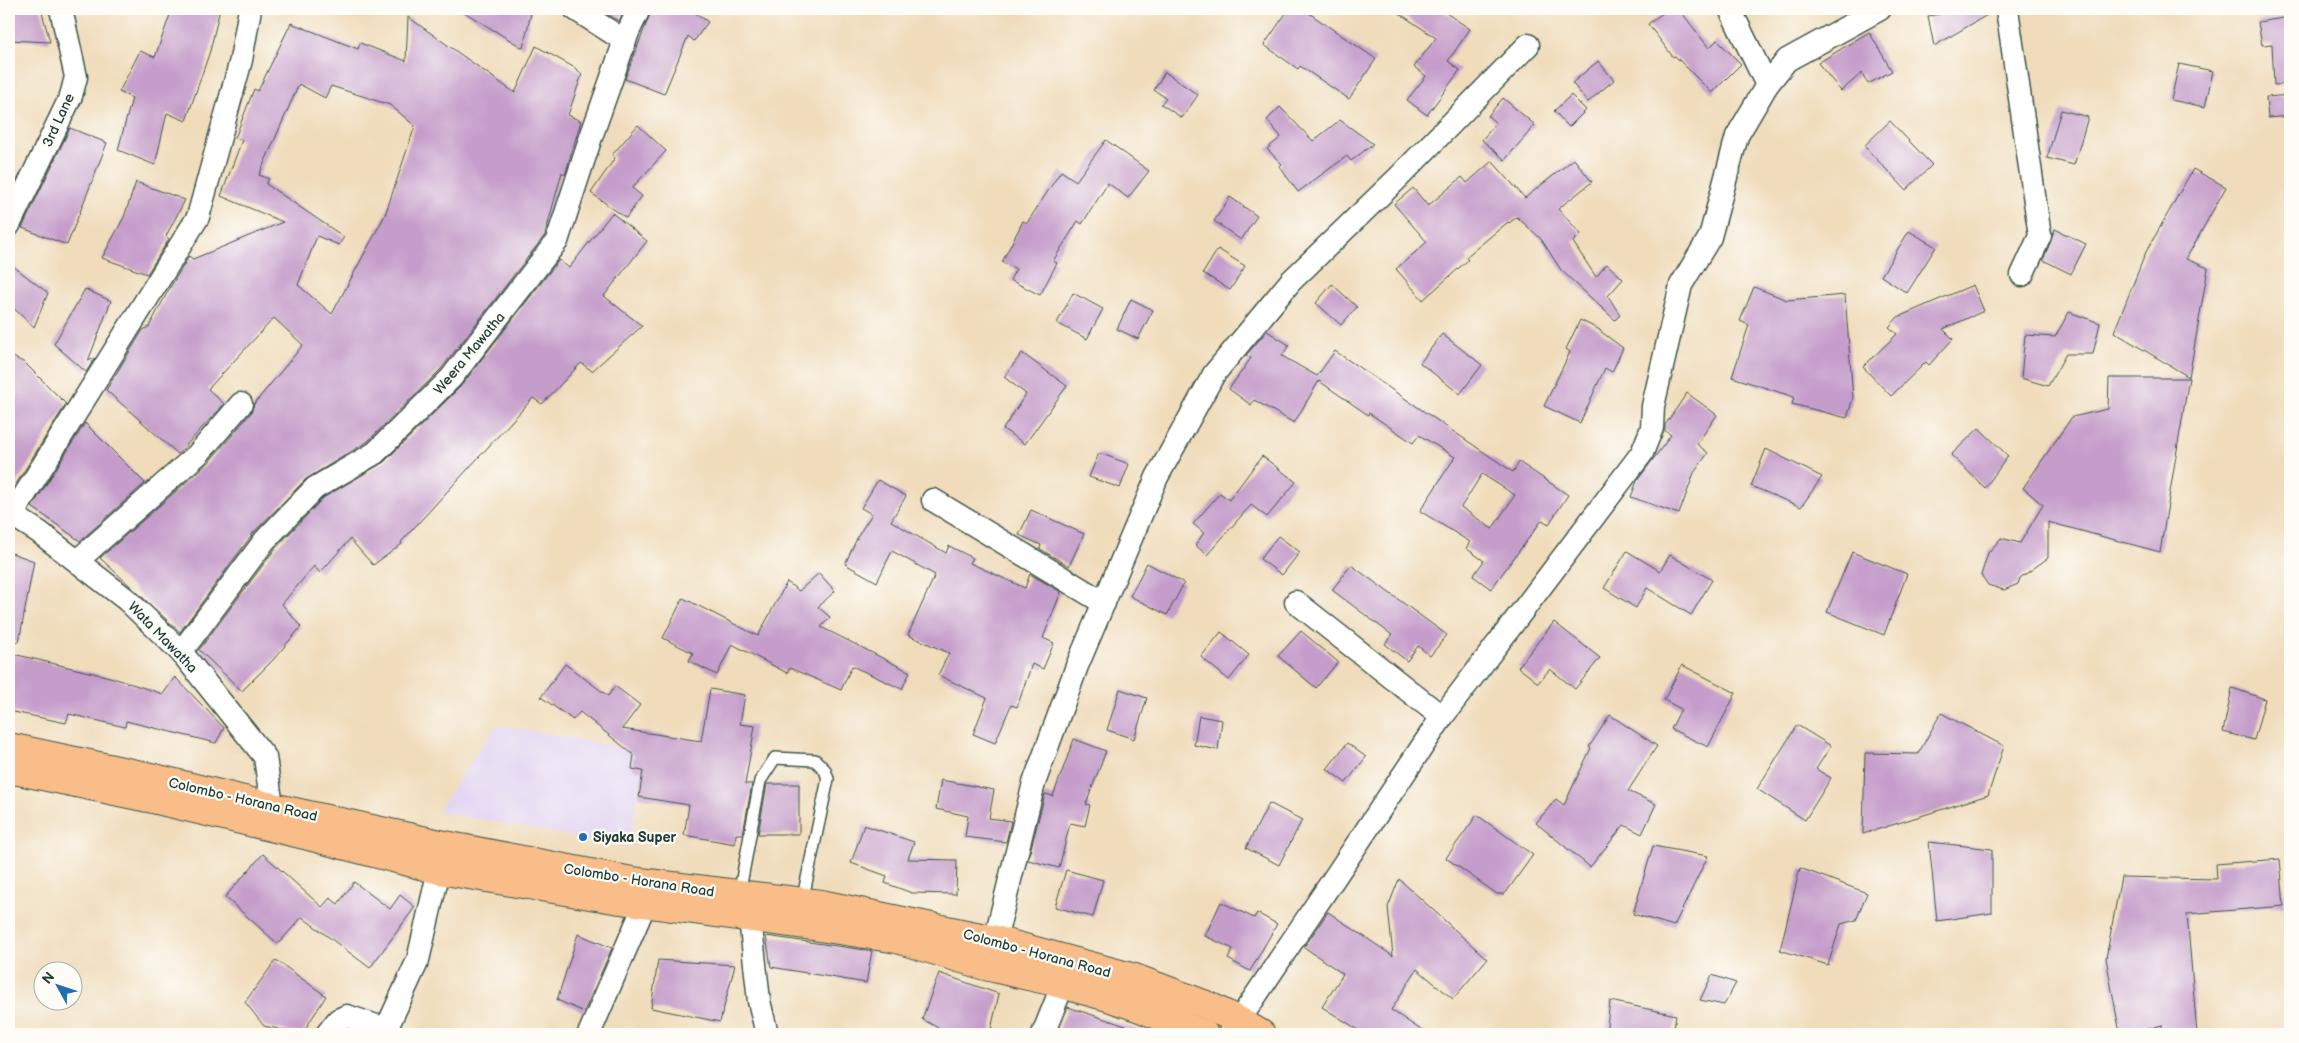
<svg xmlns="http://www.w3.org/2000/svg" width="2299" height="1043" font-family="'Balsamiq Sans',sans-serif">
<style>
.built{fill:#e2d4f3}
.building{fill:#c59dca;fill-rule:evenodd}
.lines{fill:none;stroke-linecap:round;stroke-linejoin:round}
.lane-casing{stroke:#3e5548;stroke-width:14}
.street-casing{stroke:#3e5548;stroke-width:25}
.primary-casing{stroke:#3e5548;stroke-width:30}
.lane{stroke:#fff;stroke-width:11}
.street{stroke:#fff;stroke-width:22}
.primary{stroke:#f8bd88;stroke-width:28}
.poi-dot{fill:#1f6fb2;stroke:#fdfcf7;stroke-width:2}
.labels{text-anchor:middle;stroke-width:4.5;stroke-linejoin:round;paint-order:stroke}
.street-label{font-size:14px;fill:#1f3d34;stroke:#fdfcf7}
.poi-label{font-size:14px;font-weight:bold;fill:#1f3d34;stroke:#fdfcf7;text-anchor:start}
</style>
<rect width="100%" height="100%" fill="#fdfcf7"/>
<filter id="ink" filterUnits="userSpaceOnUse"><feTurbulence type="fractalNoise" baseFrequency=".02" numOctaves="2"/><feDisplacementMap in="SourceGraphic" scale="10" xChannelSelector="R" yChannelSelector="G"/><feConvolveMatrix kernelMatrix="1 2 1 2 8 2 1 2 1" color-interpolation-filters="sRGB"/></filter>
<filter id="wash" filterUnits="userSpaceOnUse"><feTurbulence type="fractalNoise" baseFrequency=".0096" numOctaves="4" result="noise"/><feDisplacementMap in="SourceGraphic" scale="20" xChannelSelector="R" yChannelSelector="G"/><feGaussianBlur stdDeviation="1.12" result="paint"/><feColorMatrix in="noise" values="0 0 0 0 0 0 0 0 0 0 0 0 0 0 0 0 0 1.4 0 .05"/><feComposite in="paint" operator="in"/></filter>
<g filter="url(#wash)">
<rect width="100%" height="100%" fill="#f0dcbb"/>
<polygon class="built" points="497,725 635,750 632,769 643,771 629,847 437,811"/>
<g id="blocks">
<g class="building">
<polygon points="9,9 41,9 50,42 9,40"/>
<polygon points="172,9 220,9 210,51 186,121 167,113 155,165 118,150 132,98 119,92 140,51 155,57"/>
<polygon points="459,9 532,9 523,48"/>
<polygon points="599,9 625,9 619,21"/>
<polygon points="652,9 690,9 708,22 694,41 688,36 664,94 625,79"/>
<polygon points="1289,9 1303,9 1376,59 1349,99 1300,66 1298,69 1264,45"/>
<polygon points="1393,9 1440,9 1470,29 1448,61 1460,70 1427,115 1407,100 1426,76 1414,67 1436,38"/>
<polygon points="1668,9 1679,9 1709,48 1717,40 1741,64 1712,93 1675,56 1673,57 1648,24"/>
<polygon points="1967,9 1994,9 1994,11 1934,46 1928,16"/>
<path d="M 408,17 L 515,93 L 536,46 L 575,68 L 582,74 L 568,115 L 581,121 L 565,175 L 562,172 L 545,235 L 441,369 L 367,442 L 306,479 L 254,532 L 180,632 L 100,558 L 208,463 L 251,413 L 254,404 L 303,345 L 274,318 L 208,389 L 224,404 L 178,454 L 106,390 L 143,330 L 149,327 L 168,291 L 189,256 L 193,259 L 283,222 L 221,196 L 242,140 L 235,138 L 254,89 L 258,91 L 291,23 L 358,49 L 360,43 L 406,61 ZM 299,84 L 325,98 L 331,86 L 390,105 L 415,126 L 385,215 L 332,314 L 298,285 L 317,236 L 339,245 L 344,237 L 266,184 L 269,179 L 259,175 Z"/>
<polygon points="2290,17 2290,84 2274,85 2272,44 2262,45 2258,22"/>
<polygon points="1869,32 1892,71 1868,84 1862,73 1841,91 1818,63"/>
<polygon points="1598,61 1614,80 1588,102 1572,83"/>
<polygon points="2179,64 2213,71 2205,107 2171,100"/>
<polygon points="1165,72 1198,95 1182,118 1161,104 1166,98 1154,90"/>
<polygon points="1571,95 1586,110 1569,127 1554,111"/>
<polygon points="2290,95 2290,116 2268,118 2266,97"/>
<polygon points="1503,98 1535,125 1505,160 1482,140 1496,123 1488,116"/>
<polygon points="1280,107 1313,141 1340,120 1373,144 1351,161 1347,156 1298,192 1279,166 1282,164 1267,149 1281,137 1267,120"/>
<polygon points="2061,110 2088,117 2074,165 2047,158"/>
<polygon points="1890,121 1932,165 1906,190 1864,146"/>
<polygon points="638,125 666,151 632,188 642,196 626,218 591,193 615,158 612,155"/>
<polygon points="70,128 107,143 67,245 22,228"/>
<polygon points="1106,140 1149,171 1128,198 1108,183 1082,224 1078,221 1053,261 1057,263 1040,295 1010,280 1016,269 1002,262 1023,221 1027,223 1061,171 1076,181"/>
<polygon points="1574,159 1592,182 1558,209 1581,234 1573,242 1596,277 1607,264 1623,279 1608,296 1620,315 1615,320 1561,270 1541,239 1517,217 1509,223 1508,222 1466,257 1468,260 1423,300 1396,269 1427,242 1394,204 1413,188 1428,206 1462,177 1467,183 1492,161 1525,198"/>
<polygon points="2193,169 2226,187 2186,259 2208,268 2189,377 2114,332 2146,252"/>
<polygon points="136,182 185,200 166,236 169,239 147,274 102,258 124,217"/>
<polygon points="1230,197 1257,216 1241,240 1214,221"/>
<polygon points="612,213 647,241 604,296 642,326 592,371 581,363 542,404 533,398 401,542 402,544 373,565 350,539 320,573 314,566 282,604 301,627 273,660 242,691 199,650 275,549 323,498 384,462 460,387 559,260 569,268"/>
<polygon points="2055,229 2086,244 2071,274 2043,260"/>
<polygon points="1909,231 1936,247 1907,293 1881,276"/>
<polygon points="1218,249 1245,266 1230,290 1203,273"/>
<polygon points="9,263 48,293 34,327 9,304"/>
<polygon points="1332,284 1357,307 1341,325 1316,303"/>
<polygon points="1973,285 1984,311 1943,329 1953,339 1929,365 1926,362 1891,396 1863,367 1897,334 1889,327 1898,317"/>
<polygon points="1754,287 1787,300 1845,295 1853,398 1847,418 1792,404 1794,397 1732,377 1749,325 1740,321"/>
<polygon points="85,289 111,301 88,361 95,358 86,372 54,344"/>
<polygon points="1073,293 1103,309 1087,339 1057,323"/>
<polygon points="1131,299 1153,310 1138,339 1117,329"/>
<polygon points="2069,312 2100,323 2093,354 2066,354 2048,386 2021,378 2025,335 2055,337"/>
<polygon points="1580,320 1600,330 1600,331 1623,348 1612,372 1605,368 1580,423 1544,406 1570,352 1566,349"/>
<path d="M 1267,331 L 1289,345 L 1282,356 L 1317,376 L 1335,351 L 1513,472 L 1519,462 L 1568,495 L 1549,524 L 1542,520 L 1491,589 L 1473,576 L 1484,561 L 1466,548 L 1470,542 L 1420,511 L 1455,457 L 1419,435 L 1413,443 L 1369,413 L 1368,415 L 1319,381 L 1294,423 L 1254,400 L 1251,405 L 1229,389 L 1251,358 L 1246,355 ZM 1482,474 L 1515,495 L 1492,529 L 1461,507 Z"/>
<polygon points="1442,334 1482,365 1460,394 1420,363"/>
<polygon points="1022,353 1067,386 1025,444 1003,429 1026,394 1004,377"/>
<polygon points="9,355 25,363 66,404 11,492 9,491"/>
<polygon points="2109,378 2189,378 2160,552 2048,522 2048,558 2020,578 2018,584 2004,590 1988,585 1981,575 1988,553 2001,538 2020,543 2043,505 2023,488 2072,417 2108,409"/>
<polygon points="1687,393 1717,415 1697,444 1708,453 1694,473 1679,514 1631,497 1637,481 1671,435 1665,431 1665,425"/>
<polygon points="85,423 145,483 80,541 32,507"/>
<polygon points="1979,428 2008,456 1985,488 1951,455"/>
<polygon points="1766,449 1822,477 1801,507 1751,486"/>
<polygon points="1099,453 1129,464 1120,488 1089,477"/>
<polygon points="1262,456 1296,482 1267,517 1251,505 1207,555 1195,545 1204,533 1193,524 1220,493 1229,500"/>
<polygon points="878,480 906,496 891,521 946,553 949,546 973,558 970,563 1025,588 1030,574 1061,592 1043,638 1054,643 1043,669 1032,664 1017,707 1011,705 995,743 973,734 987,698 938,675 949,653 908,635 935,575 892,551 877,582 845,564 859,534 872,514 861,508"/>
<polygon points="1031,510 1084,534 1069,566 1040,549 1041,545 1019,535"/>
<polygon points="1278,536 1300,552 1282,575 1260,559"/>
<polygon points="1627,551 1660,571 1670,555 1712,580 1691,615 1647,588 1636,608 1604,588"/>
<polygon points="9,552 34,561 19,642 9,641"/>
<polygon points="1852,552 1907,574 1884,635 1827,612"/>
<polygon points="1147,563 1184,583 1167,615 1130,596"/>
<polygon points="1351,565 1447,635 1430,656 1418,646 1407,661 1385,644 1392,635 1332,590"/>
<polygon points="819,573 835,591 818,607 830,617 821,627 910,672 902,689 852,666 841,690 790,668 787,673 732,644 717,675 689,661 693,653 663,638 683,598 758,636 787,582 799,591"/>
<polygon points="1554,622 1600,658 1575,689 1550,669 1538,683 1518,667"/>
<polygon points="1301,631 1338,662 1316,688 1278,656"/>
<polygon points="1221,632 1249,655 1229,680 1201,657"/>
<polygon points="9,653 110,677 163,694 175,677 224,728 216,743 126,721 125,727 69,714 66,723 9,711"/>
<polygon points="565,664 608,696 615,686 640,705 622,729 701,741 710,689 745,695 740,724 755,726 745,784 752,784 743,834 736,834 735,844 684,835 689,805 639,797 643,771 632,769 634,755 580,712 573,720 541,697"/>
<polygon points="1682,665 1736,693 1708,747 1671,729 1681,709 1664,700"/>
<polygon points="2232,688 2265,699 2254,740 2223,732"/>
<polygon points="1120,689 1147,698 1134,739 1107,730"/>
<polygon points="1941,713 2004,746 1988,795 1863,834 1865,753 1918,754"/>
<polygon points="1610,715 1657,746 1628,791 1656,804 1642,834 1624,825 1590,867 1536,823 1556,799 1564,805 1591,748 1589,747"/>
<polygon points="1199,716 1222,720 1218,750 1194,745"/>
<polygon points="1797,725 1831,746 1816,769 1831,778 1805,820 1757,789"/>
<polygon points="1074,739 1106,751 1086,804 1090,805 1085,826 1070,823 1059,868 1028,860 1045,794 1053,796"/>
<polygon points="1347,743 1366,757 1346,783 1327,769"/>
<polygon points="941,780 994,790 989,818 1011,821 1006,842 965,837 968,816 936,809"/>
<polygon points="767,784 799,784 799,834 758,834"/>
<polygon points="1269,803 1302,820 1279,865 1246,848"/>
<polygon points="1477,815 1533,855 1505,894 1497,894 1446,858"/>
<polygon points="864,825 914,842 908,859 957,860 956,894 912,893 885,883 887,876 851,863"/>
<polygon points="1929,842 1992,849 1992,913 1937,921"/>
<polygon points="1653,846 1708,856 1674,926 1633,914"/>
<polygon points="263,854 322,907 330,898 338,904 354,882 390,909 400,895 415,907 370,968 302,917 278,944 225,897"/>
<polygon points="2280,859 2284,906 2187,914 2197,1034 2163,1034 2162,1025 2129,1034 2120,1034 2106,958 2121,877 2217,879 2216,864"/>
<polygon points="1800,868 1867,893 1856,920 1841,924 1828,965 1780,950"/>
<polygon points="1066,870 1103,880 1093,917 1055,907"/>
<polygon points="1399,879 1487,959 1453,999 1417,969 1391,1010 1427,1034 1365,1034 1322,1007 1343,974 1304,947 1328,912 1393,956 1388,907"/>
<polygon points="1221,902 1254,918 1257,913 1277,924 1250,971 1228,959 1233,949 1205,936"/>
<polygon points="578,934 612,948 584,1012 557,1000"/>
<polygon points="766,936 872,951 866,983 771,967"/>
<polygon points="276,960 326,996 302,1034 264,1026 245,1002"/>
<polygon points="658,960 735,965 720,1022 651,1008"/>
<polygon points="939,973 999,994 990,1034 949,1034 922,1019"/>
<polygon points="1712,975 1736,983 1724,1005 1700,1000"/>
<polygon points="1610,1001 1676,1015 1673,1034 1606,1034"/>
<polygon points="1068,1007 1138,1030 1138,1034 1057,1034"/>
</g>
</g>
</g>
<g filter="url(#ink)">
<use href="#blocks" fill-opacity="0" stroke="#3e5548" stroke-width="1"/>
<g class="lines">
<defs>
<polyline id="lane" points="739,895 760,781 775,758 815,760 825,770 828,779 802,902"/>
<g id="street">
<polyline points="575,9 625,41"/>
<polyline points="1730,9 1767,85"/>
<polyline points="2007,9 2040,236 2022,275"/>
<polyline points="9,225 71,96 76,77 61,9"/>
<polyline points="933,500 1104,603"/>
<polyline points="9,513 39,532 127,600 181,652 265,757 272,807 266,820"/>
<polyline points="12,515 198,217 241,60 250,9"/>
<polyline points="77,561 198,454 241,404"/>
<polyline points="1296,602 1442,717"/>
<polyline points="181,652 265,540 315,488 375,453 451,378 557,241 591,137 628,32 639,9"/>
<polyline points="750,918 759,1001 767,1034"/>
<polyline points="995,940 1034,783 1077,666 1157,477 1214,374 1291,281 1398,178 1528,45"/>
<polyline points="327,1034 338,1020 347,1016 382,1028 390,1021 418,960 439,870"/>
<polyline points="589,1034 645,904"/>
<polyline points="1043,1034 1063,984"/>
<polyline points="1230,1034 1442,717 1642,453 1652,428 1653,406 1681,285 1710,237 1737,136 1767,85 1787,60 1880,9"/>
</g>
<g id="primary">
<polyline points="9,747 155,778 272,807 440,844 632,881 821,904 995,940 1135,978 1209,1006 1239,1021 1261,1034"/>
<polyline points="9,769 148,798 304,835 439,870 620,900 812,926 897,939 985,966 1050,981 1108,997 1140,1008 1204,1034"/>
</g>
</defs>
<use href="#lane" class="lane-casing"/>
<use href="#street" class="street-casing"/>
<use href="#primary" class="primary-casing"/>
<use href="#lane" class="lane"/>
<use href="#street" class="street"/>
<use href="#primary" class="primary"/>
</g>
</g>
<circle class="poi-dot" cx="583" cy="837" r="5"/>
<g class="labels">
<g class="street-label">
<text transform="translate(58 120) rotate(-65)" y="5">3rd Lane</text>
<text transform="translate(469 353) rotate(-50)" y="5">Weera Mawatha</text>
<text transform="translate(163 637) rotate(46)" y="5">Wata Mawatha</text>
<text transform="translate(243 799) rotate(13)" y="5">Colombo - Horana Road</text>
<text transform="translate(639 880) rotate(9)" y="5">Colombo - Horana Road</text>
<text transform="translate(1037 953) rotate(15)" y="5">Colombo - Horana Road</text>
</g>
<g class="poi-label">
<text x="593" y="842">Siyaka Super</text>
</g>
</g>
<rect width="2299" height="1043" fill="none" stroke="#fdfcf7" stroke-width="30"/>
<g transform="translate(58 986) rotate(310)"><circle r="24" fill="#fdfcf7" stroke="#a4b0a9"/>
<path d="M0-4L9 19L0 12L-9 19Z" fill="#1f6fb2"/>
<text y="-8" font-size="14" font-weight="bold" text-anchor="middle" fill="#1f3d34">N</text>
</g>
</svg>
